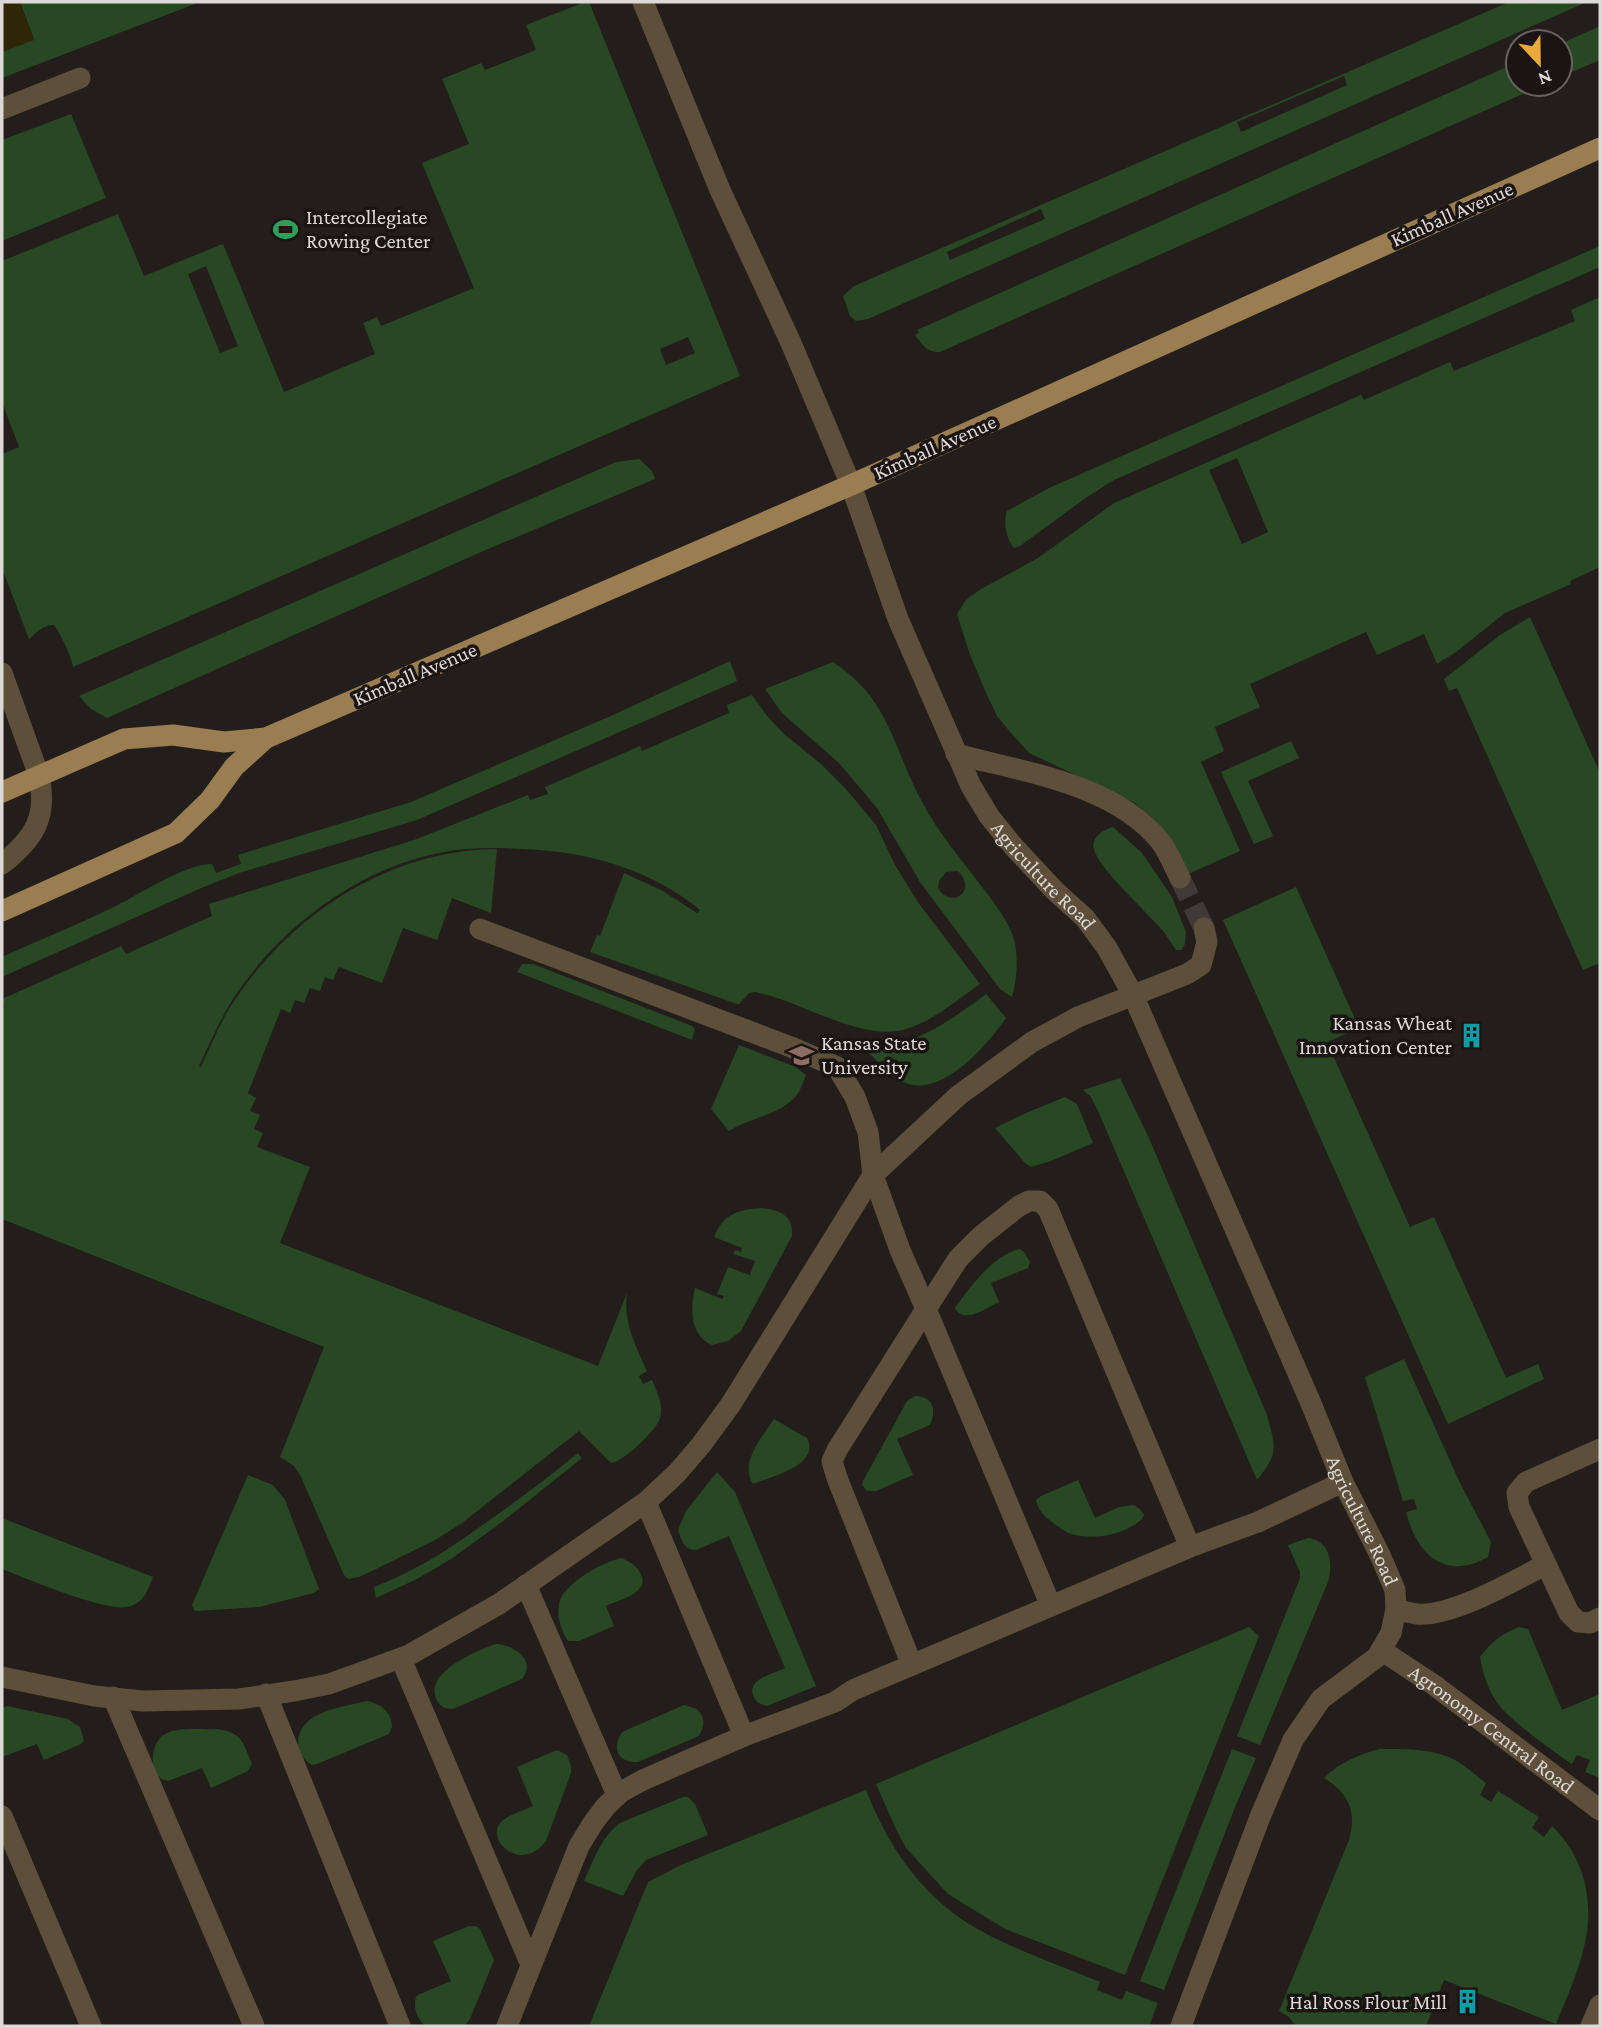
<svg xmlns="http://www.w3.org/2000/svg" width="1602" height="2028" font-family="'Crimson Pro',serif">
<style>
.green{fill:#274822;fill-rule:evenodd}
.sand{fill:#2e2605}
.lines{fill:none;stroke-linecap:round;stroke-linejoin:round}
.minor-tunnel{stroke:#3f3a37;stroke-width:21;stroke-dasharray:21 10;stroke-linecap:butt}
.minor{stroke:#5d4f3a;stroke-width:21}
.major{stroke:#9a7d51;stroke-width:21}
.labels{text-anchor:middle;stroke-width:7;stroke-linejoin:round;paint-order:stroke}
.street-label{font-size:21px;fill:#ddd9d8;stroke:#1a1512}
.poi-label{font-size:21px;fill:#ddd9d8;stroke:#1a1512;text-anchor:start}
</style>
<rect width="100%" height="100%" fill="#231e1b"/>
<g class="green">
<polygon points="20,2 200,2 2,78 2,52 34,39"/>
<path d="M 585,2 L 589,2 L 740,376 L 73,667 C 72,658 60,632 54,625 C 43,625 37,632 29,639 L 2,568 L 2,454 L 19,447 L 2,402 L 2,261 L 118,214 L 144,276 L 223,244 L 284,392 L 375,354 L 363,323 L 377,317 L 381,326 L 474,288 L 422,163 L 469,144 L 442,79 L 481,63 L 485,70 L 536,50 L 526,25 ZM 206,266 L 238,346 L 220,353 L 188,274 ZM 688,337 L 695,353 L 666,365 L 660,349 Z"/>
<path d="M 1509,2 L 1529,2 L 1530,4 L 1535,2 L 1587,2 L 868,319 L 856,321 L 850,316 L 843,296 L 854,286 ZM 1344,76 L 1347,85 L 1241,132 L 1237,122 ZM 1041,209 L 1045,219 L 950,260 L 947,252 Z"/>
<polygon points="1600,26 1600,60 1560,77 1560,44"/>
<path d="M 1518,62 L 1518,84 L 1545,84 L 940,352 C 927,353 922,344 915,335 L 919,333 L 917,330 Z"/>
<polygon points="71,114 106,198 2,241 2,140"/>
<path d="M 1600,246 L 1600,267 L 1114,480 L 1087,497 L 1020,546 L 1014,548 C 1006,539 1003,522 1007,511 L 1049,488 Z"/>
<path d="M 1600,297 L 1600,567 L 1570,581 L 1571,584 L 1505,613 L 1456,652 L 1437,664 L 1424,634 L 1377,655 L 1366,632 L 1250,684 L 1260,707 L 1215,727 L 1224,751 L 1201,762 L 1240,851 L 1188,874 L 1168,836 L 1155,820 L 1135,803 L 1029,753 L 1011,733 L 997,716 L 987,695 L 970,655 L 957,614 L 966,600 L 981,589 L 1038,558 L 1114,503 L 1361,395 L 1364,400 L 1450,362 L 1454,371 L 1575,321 L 1571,310 ZM 1237,458 L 1268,532 L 1242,544 L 1209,470 Z"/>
<polygon points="639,459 652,471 655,479 481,552 118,713 107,718 91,709 79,696 616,462"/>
<polygon points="1530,617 1600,773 1600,963 1583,970 1457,688 1449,691 1444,679 1500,635"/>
<path d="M 730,661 L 737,681 L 417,820 L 239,873 L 199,889 L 2,977 L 2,957 C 39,940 77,925 114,907 C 140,894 185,864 212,864 L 216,873 L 241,864 L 238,855 L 411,802 L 613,715 Z"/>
<path d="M 833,662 C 850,674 864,686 875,703 C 895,733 904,769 921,800 C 939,835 966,865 989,896 C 999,910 1011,926 1015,943 C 1018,960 1017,980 1012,997 L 1000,989 L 920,882 L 877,808 L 839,763 L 782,713 L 765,689 ZM 958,871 C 978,891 951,910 938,888 L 939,881 L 946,872 Z"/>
<path d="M 752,695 L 767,716 L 784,734 L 821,764 L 846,789 L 876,825 L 895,865 L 917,901 L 980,984 C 957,1000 933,1021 906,1029 C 862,1043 800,1000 755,992 L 749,993 L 739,1004 L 737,1004 L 590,952 L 597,935 L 600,936 L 624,873 L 661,890 L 697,913 L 700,910 C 656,873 596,854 539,850 C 514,848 490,847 465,849 C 372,858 286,920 235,996 C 221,1017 210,1043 199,1066 L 201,1067 C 210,1048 218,1027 229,1009 C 287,917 386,850 497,849 L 491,913 L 452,898 L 437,940 L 403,928 L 382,983 L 339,967 L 333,980 L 325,977 L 320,991 L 310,988 L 304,1003 L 295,1000 L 290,1013 L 281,1009 L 248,1093 L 256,1098 L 250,1111 L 260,1115 L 254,1129 L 263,1133 L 257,1147 L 310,1167 L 280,1243 L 598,1366 L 627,1293 C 623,1322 635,1345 647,1371 L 639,1376 L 643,1384 L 652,1380 C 657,1392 664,1405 660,1418 C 657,1430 623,1462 611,1463 L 579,1431 L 462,1523 L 435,1540 L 376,1569 L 359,1577 L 348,1579 L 344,1575 L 301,1477 L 294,1466 L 280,1457 L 324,1347 L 2,1219 L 2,1008 L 4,1007 L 2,999 L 121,946 L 126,954 L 212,916 L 209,904 L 414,840 L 528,795 L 530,800 L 548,794 L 545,787 L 640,746 L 642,751 L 729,713 L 727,705 Z"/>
<polygon points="1291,741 1299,758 1248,781 1273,836 1254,844 1221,772"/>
<path d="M 1113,827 L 1142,853 L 1172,897 L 1186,932 L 1185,944 L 1181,950 L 1176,950 C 1172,944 1168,938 1164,932 C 1150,915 1097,867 1094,849 C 1091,837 1103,830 1113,827 Z"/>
<polygon points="1296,887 1359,1028 1327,1042 1410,1227 1434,1217 1506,1378 1538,1364 1544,1379 1448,1424 1223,920"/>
<polygon points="522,964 533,964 692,1026 695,1029 692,1040 517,972"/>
<path d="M 986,994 L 1006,1018 C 987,1045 941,1100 903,1082 C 887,1075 875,1057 862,1047 C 873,1046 884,1046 895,1044 C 929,1037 959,1014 986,994 Z"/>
<path d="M 739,1045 L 796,1067 L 806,1075 C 803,1082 801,1090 796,1096 C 780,1115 749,1118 729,1131 L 711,1109 Z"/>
<path d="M 1120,1078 L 1148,1136 L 1267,1415 C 1275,1447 1280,1452 1257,1480 L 1098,1111 L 1091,1097 L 1083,1090 Z"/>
<polygon points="1065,1097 1077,1104 1093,1143 1051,1161 1031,1167 1025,1163 995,1128 1026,1113"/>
<path d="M 762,1208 C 780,1210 794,1216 792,1236 L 741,1331 L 728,1341 L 712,1345 C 690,1335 690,1309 695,1288 L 722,1299 L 724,1296 L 717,1294 L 728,1267 L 750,1275 L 755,1261 L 733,1254 L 735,1250 L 741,1252 L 742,1248 L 714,1237 C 724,1213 738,1210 762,1208 Z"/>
<path d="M 1020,1249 L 1024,1252 L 1030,1262 L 1028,1268 L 991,1283 L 999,1302 C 986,1308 964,1325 955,1308 C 970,1287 993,1255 1020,1249 Z"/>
<path d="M 1404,1359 L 1460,1483 L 1491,1542 L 1488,1557 C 1445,1581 1417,1555 1406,1512 L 1417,1509 L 1414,1499 L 1403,1501 L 1365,1377 Z"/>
<path d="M 915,1396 C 933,1396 937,1410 930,1425 L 897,1439 L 913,1475 L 876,1491 L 867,1491 L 862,1485 L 863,1481 L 907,1401 Z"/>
<path d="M 774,1419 L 807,1438 C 821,1465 771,1477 753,1484 C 739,1463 762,1437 774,1419 Z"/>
<path d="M 578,1453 L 582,1458 L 502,1522 L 451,1559 L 415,1580 L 376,1598 L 374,1587 C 417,1571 454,1546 491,1519 C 521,1498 550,1476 578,1453 Z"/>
<path d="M 717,1472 L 735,1492 L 816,1686 L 767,1706 C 760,1704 755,1702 753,1695 C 748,1678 774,1674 785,1668 L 729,1536 L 696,1550 C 684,1550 681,1539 678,1530 L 686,1511 Z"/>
<polygon points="248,1475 273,1485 285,1500 319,1589 314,1593 259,1607 195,1611 192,1605"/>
<path d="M 1078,1480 L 1095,1518 L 1119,1507 L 1134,1505 L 1140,1509 L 1144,1515 L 1142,1519 C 1125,1534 1097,1540 1075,1535 C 1066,1533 1059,1527 1052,1522 C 1044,1516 1038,1510 1036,1500 L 1041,1496 Z"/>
<path d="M 2,1518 L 153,1577 C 148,1589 145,1601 131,1606 C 111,1615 26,1578 2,1569 Z"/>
<path d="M 1308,1538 C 1331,1541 1333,1564 1328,1582 L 1260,1745 L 1237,1736 L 1300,1578 L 1300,1572 L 1288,1545 Z"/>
<path d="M 622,1558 C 631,1563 638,1566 642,1577 C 647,1594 618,1600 606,1606 L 614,1626 L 579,1641 L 568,1641 C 560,1629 555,1611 561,1598 C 569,1581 604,1561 622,1558 Z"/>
<polygon points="1249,1627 1259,1636 1125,1975 1005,1929 948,1894 906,1848 896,1829 876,1784"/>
<path d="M 1519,1627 L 1528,1629 L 1562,1710 L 1600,1694 L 1600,1778 L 1585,1772 L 1590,1760 L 1577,1755 L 1572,1764 C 1553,1751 1512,1722 1498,1704 C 1488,1690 1483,1674 1480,1657 C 1491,1642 1502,1634 1519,1627 Z"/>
<path d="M 496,1644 C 514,1645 537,1660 522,1679 L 453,1709 C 444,1709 439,1706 436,1698 C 425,1672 477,1650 496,1644 Z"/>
<path d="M 367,1701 C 381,1704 392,1712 392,1727 L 389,1734 L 317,1764 L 312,1765 C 304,1760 298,1752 298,1742 C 300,1710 344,1707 367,1701 Z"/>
<path d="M 684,1705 L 697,1709 C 705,1718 705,1725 699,1736 L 638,1762 C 617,1763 612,1748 622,1732 Z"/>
<polygon points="7,1706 68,1719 80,1727 84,1741 81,1744 44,1760 37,1744 2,1757 2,1708"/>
<path d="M 216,1729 C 242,1732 243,1742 252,1764 L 248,1771 L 211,1788 L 202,1768 L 168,1781 C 147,1778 149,1740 167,1733 C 181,1727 201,1730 216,1729 Z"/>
<polygon points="1232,1749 1256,1758 1235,1807 1164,1990 1140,1981"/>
<path d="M 1379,1749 C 1405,1749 1432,1748 1455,1760 C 1466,1766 1476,1776 1486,1783 L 1480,1795 L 1491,1802 L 1498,1791 L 1539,1817 L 1532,1828 L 1544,1837 L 1552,1826 C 1585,1858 1595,1902 1584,1947 C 1578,1973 1566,1999 1556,2024 L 1444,1980 L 1426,2026 L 1296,2026 L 1289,2017 L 1279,2011 L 1349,1840 C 1357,1811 1349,1794 1324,1778 C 1340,1762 1359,1755 1379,1749 Z"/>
<path d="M 557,1750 L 567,1755 L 571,1766 L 571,1773 L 546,1841 C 520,1875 483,1838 502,1821 C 510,1814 523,1811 533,1806 L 517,1767 Z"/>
<path d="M 866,1790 C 886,1842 918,1891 966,1922 C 1007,1948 1055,1963 1100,1982 L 1097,1990 L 1122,2000 L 1126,1991 L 1158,2003 L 1149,2026 L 589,2026 L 648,1882 L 681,1865 Z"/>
<path d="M 683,1797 L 688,1797 L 695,1804 L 708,1835 L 646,1860 L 637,1870 L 623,1896 L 584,1881 C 594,1860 601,1837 620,1823 Z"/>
<path d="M 469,1926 L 476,1926 L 480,1929 L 494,1960 L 470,2019 L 465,2026 L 425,2026 C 417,2018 413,2009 416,1997 L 420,1994 L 451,1981 L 433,1941 Z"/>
</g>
<polygon class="sand" points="2,2 20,2 34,40 2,52"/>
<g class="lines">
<polyline class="minor-tunnel" points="1180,878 1204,928"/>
<g class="minor">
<path id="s1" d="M 643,2 L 720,190 L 791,343 L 851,485 L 898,619 L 971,786 L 989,816 L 1013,846 L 1055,891 L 1085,918 L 1107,948 L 1133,995 L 1310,1401 L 1343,1482 L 1380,1555 L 1395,1590 L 1396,1609 L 1391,1633 L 1377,1657 L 1321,1699 L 1293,1740 L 1260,1817 L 1181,2026"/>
<polyline points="2,109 80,78"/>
<path d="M 2,673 L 39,776 C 48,817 34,839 2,864"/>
<path d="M 956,754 C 1023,772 1114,784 1160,841 C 1168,851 1174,866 1180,878"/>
<polyline points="480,929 791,1047 837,1067 855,1097 868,1132 873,1175 900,1250 926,1309 837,1450 832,1461 837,1478 912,1665"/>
<polyline points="1600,1449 1526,1482 1517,1493 1519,1507 1569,1613 1578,1622 1590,1623 1600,1618"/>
<polyline points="646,1502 744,1736"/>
<polyline points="526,1585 617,1795"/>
<polyline points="1051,1606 926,1309 958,1259 981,1236 1019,1206 1029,1201 1040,1201 1048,1209 1190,1547"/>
<path d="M 1396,1609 C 1403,1611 1410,1613 1417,1614 C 1452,1617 1513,1581 1545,1565"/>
<path id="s2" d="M 1381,1650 L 1434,1685 L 1600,1810"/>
<polyline points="401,1659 531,1965"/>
<polyline points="2,1677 94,1696 143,1701 239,1699 294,1691 329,1684 409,1655 499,1604 646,1502 677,1473 701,1445 731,1404 873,1175 959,1095 1032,1042 1078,1017 1187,974 1201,965 1207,942 1204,928"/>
<polyline points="266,1694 400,2026"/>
<polyline points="113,1697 254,2026"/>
<polyline points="2,1816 91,2026"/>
<polyline points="507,2026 579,1846 593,1823 606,1806 621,1792 643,1780 744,1736 835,1702 853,1690 1190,1547 1258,1522 1343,1482"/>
<polyline points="1591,2026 1600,2005"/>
</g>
<g class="major">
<polyline points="2,792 124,739 173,735 224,742 266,738 851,485 1600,148"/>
<polyline points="2,911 176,833 210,800 234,767 266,738"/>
</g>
</g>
<defs>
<symbol id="stadium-bare" viewBox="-9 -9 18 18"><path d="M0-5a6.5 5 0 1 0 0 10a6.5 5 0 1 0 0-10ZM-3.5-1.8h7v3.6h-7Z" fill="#2e9e5b" stroke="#1a1512" stroke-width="2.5" paint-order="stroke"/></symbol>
<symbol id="building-bare" viewBox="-9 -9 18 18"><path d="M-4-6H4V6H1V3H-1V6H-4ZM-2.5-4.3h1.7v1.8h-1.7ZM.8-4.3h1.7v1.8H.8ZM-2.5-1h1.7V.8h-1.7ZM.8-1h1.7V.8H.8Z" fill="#0f9aa8" stroke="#1a1512" stroke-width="2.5" paint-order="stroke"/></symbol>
<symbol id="university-bare" viewBox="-9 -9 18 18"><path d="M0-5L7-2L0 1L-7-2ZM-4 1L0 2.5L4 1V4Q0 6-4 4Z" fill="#8d6e63" stroke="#1a1512" stroke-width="2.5" paint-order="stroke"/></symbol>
</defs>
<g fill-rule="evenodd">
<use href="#stadium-bare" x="268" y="212" width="35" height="35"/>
<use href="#building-bare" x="1454" y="1018" width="35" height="35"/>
<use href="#university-bare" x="784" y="1038" width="35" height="35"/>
<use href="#building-bare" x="1450" y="1984" width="35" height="35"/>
</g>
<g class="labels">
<g class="street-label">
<text transform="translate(1452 214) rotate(-24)" y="7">Kimball Avenue</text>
<text transform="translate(935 447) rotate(-24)" y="7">Kimball Avenue</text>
<text transform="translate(415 674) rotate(-23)" y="7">Kimball Avenue</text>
<text dy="7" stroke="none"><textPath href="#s1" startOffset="966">Agriculture Road</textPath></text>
<text dy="7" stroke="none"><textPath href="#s1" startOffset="1690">Agriculture Road</textPath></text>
<text dy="7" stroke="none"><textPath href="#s2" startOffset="136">Agronomy Central Road</textPath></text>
</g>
<g class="poi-label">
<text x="306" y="224">Intercollegiate<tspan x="306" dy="24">Rowing Center</tspan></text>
<text x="1452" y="1030" text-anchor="end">Kansas Wheat<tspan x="1452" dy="24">Innovation Center</tspan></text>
<text x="821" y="1050">Kansas State<tspan x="821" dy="24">University</tspan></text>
<text x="1447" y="2009" text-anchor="end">Hal Ross Flour Mill</text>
</g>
</g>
<rect width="1602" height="2028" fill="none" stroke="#ddd9d8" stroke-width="7"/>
<g transform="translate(1539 63) rotate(158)"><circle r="33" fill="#1a1512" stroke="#686361" stroke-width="2"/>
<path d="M0-5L12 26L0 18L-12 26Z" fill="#eda83c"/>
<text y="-10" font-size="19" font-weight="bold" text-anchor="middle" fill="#ddd9d8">N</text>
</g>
</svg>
